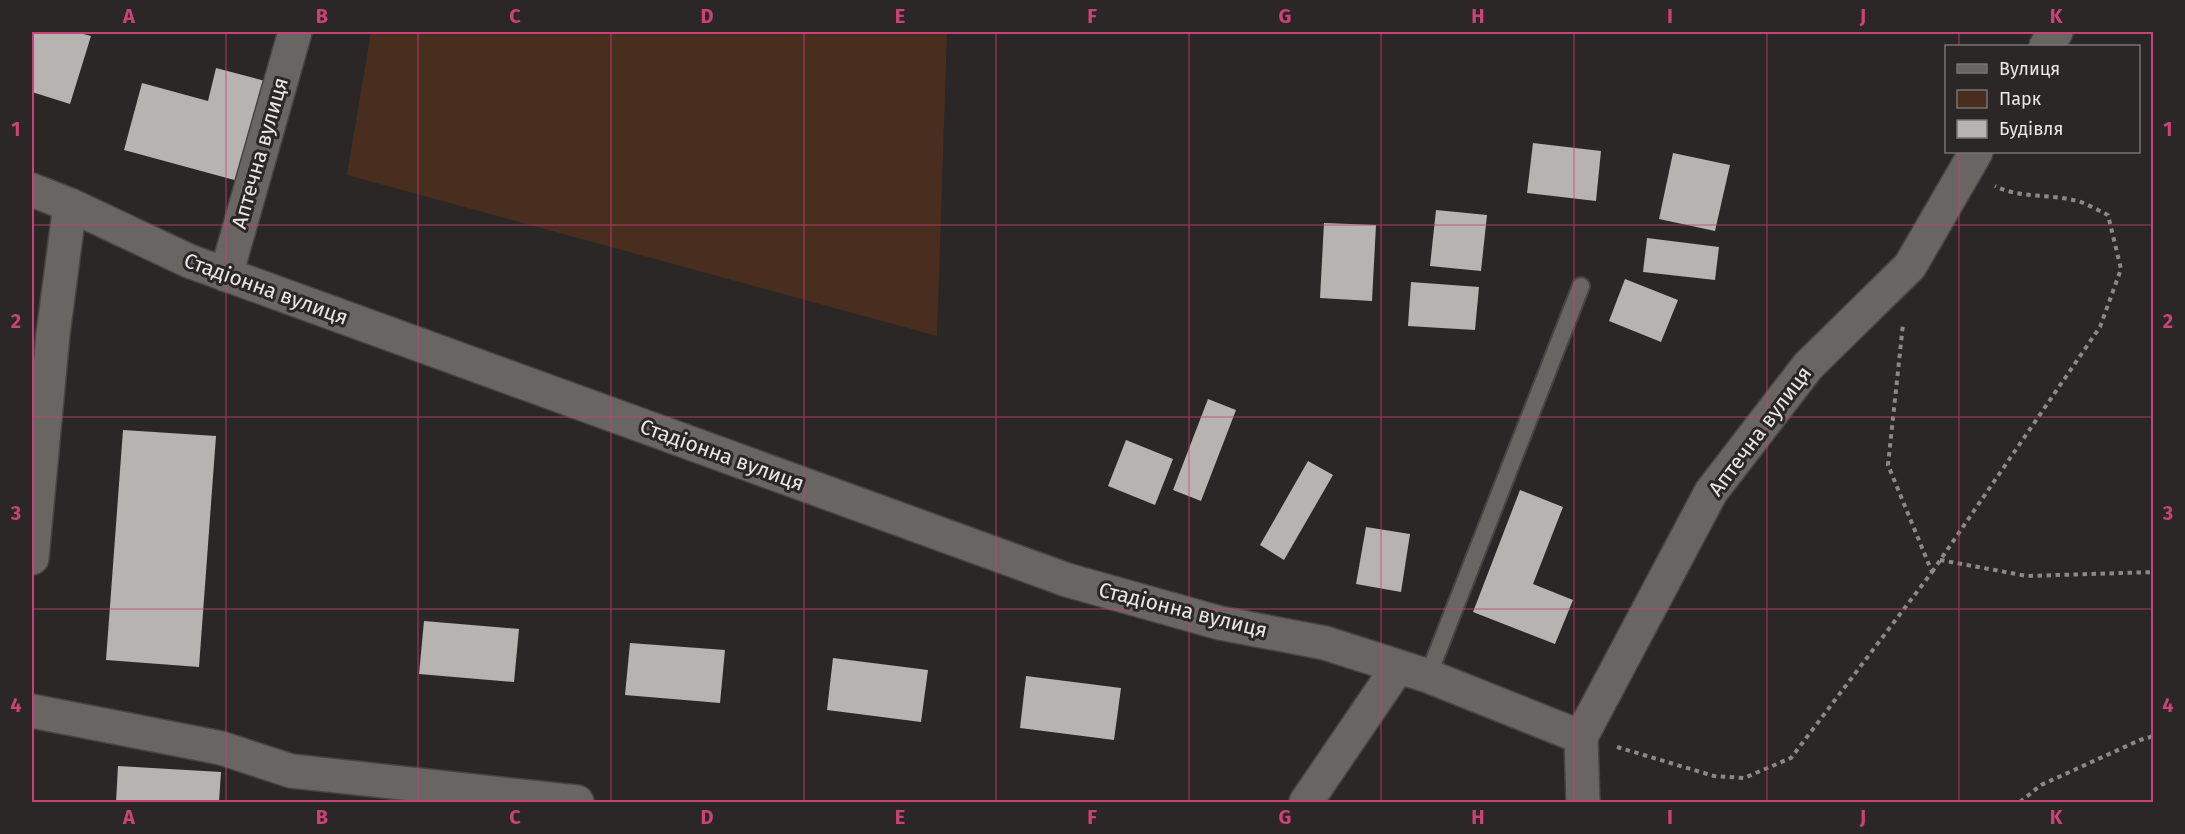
<svg xmlns="http://www.w3.org/2000/svg" width="2185" height="834" font-family="'Fira Sans',sans-serif">
<style>
.green{fill:#492d1e}
.building{fill:#b7b3b1}
.lines{fill:none;stroke-linecap:round;stroke-linejoin:round}
.service-casing{stroke:#474443;stroke-width:20}
.minor-casing{stroke:#474443;stroke-width:36}
.path{stroke:#8b8887;stroke-width:4;stroke-dasharray:4.5 4.5;stroke-linecap:butt}
.service{stroke:#686563;stroke-width:16}
.minor{stroke:#686563;stroke-width:33}
.grid{fill:none;stroke:#ca4277;stroke-width:1.5;stroke-opacity:0.55}
.labels{text-anchor:middle;stroke-width:6;stroke-linejoin:round;paint-order:stroke}
.street-label{font-size:21px;fill:#eae8e7;stroke:#2a2726}
.neatline{fill:none;stroke:#ca4277;stroke-width:2}
.grid-label{font-size:20px;text-anchor:middle;font-weight:bold;fill:#ca4277}
</style>
<rect width="100%" height="100%" fill="#2a2726"/>
<polygon class="green" points="371,32 947,32 937,336 347,175"/>
<g class="building">
<polygon points="32,32 76,32 91,36 70,104 32,92"/>
<polygon points="216,68 265,81 238,181 124,150 142,83 208,101"/>
<polygon points="1533,143 1601,151 1596,201 1527,193"/>
<polygon points="1673,153 1730,165 1715,231 1659,219"/>
<polygon points="1436,210 1487,215 1481,271 1430,266"/>
<polygon points="1324,223 1376,225 1372,301 1320,298"/>
<polygon points="1647,238 1719,247 1715,280 1643,272"/>
<polygon points="1625,279 1678,300 1661,342 1609,321"/>
<polygon points="1411,282 1479,287 1475,330 1408,326"/>
<polygon points="1208,399 1236,410 1201,501 1173,490"/>
<polygon points="123,430 216,436 199,667 106,660"/>
<polygon points="1126,440 1173,459 1155,505 1108,486"/>
<polygon points="1308,461 1333,475 1284,560 1260,545"/>
<polygon points="1520,490 1563,507 1533,584 1573,600 1555,644 1473,612"/>
<polygon points="1366,527 1410,534 1401,592 1356,584"/>
<polygon points="424,621 519,629 514,682 419,674"/>
<polygon points="630,643 725,650 720,703 625,695"/>
<polygon points="833,658 928,670 921,722 827,710"/>
<polygon points="1026,676 1121,688 1114,740 1020,728"/>
<polygon points="118,766 221,772 219,802 116,802"/>
</g>
<g class="lines">
<defs>
<polyline id="service" points="1428,676 1581,286"/>
<g id="minor">
<polyline points="2046,46 2056,32"/>
<polyline points="32,190 70,205 189,261 1067,580 1220,623 1325,643 1428,676 1581,737 1583,802"/>
<polyline points="226,275 295,32"/>
<polyline points="32,558 53,334 70,205"/>
<polyline points="32,711 221,748 291,771 577,802"/>
<polyline points="1581,737 1711,492 1808,366 1910,266 1976,152"/>
<polyline points="1306,802 1398,667"/>
</g>
</defs>
<use href="#service" class="service-casing"/>
<use href="#minor" class="minor-casing"/>
<g class="path">
<polyline points="1940,560 2027,576 2154,572"/>
<path d="M 1932,572 L 2100,327 L 2121,269 L 2108,215 C 2097,210 2085,202 2073,200 C 2047,194 2018,198 1995,186"/>
<polyline points="1617,747 1714,776 1744,778 1791,758 1932,572 1888,465 1903,324"/>
<polyline points="2020,802 2041,785 2140,740 2154,736"/>
</g>
<use href="#service" class="service"/>
<use href="#minor" class="minor"/>
</g>
<path class="grid" d="M 226,32 L 226,802M 418,32 L 418,802M 611,32 L 611,802M 804,32 L 804,802M 996,32 L 996,802M 1189,32 L 1189,802M 1381,32 L 1381,802M 1574,32 L 1574,802M 1767,32 L 1767,802M 1959,32 L 1959,46M 1959,152 L 1959,802M 32,225 L 2154,225M 32,417 L 2154,417M 32,609 L 2154,609"/>
<g class="labels">
<g class="street-label">
<text transform="translate(260 153) rotate(-74)" y="7">Аптечна вулиця</text>
<text transform="translate(266 289) rotate(20)" y="7">Стадіонна вулиця</text>
<text transform="translate(1760 431) rotate(-53)" y="7">Аптечна вулиця</text>
<text transform="translate(722 455) rotate(20)" y="7">Стадіонна вулиця</text>
<text transform="translate(1183 610) rotate(14)" y="7">Стадіонна вулиця</text>
</g>
</g>
<rect width="2185" height="834" fill="none" stroke="#2a2726" stroke-width="66"/>
<rect x="1945" y="45" width="195" height="108" fill="#2a2726" stroke="#777473" stroke-width="1.5"/>
<rect x="1957" y="64" width="30" height="9" fill="#686563" stroke="#777473" stroke-width="1.5"/>
<text x="1999" y="75" font-size="18" fill="#eae8e7">Вулиця</text>
<rect x="1957" y="90" width="30" height="18" fill="#492d1e" stroke="#777473" stroke-width="1.5"/>
<text x="1999" y="105" font-size="18" fill="#eae8e7">Парк</text>
<rect x="1957" y="120" width="30" height="18" fill="#b7b3b1" stroke="#777473" stroke-width="1.5"/>
<text x="1999" y="135" font-size="18" fill="#eae8e7">Будівля</text>
<rect x="33" y="33" width="2119" height="768" class="neatline"/>
<g class="grid-label">
<text x="129" y="23">A</text>
<text x="322" y="23">B</text>
<text x="515" y="23">C</text>
<text x="707" y="23">D</text>
<text x="900" y="23">E</text>
<text x="1092" y="23">F</text>
<text x="1285" y="23">G</text>
<text x="1478" y="23">H</text>
<text x="1670" y="23">I</text>
<text x="1863" y="23">J</text>
<text x="2056" y="23">K</text>
<text x="16" y="136">1</text>
<text x="2168" y="136">1</text>
<text x="16" y="328">2</text>
<text x="2168" y="328">2</text>
<text x="16" y="520">3</text>
<text x="2168" y="520">3</text>
<text x="16" y="712">4</text>
<text x="2168" y="712">4</text>
<text x="129" y="824">A</text>
<text x="322" y="824">B</text>
<text x="515" y="824">C</text>
<text x="707" y="824">D</text>
<text x="900" y="824">E</text>
<text x="1092" y="824">F</text>
<text x="1285" y="824">G</text>
<text x="1478" y="824">H</text>
<text x="1670" y="824">I</text>
<text x="1863" y="824">J</text>
<text x="2056" y="824">K</text>
</g>
</svg>
